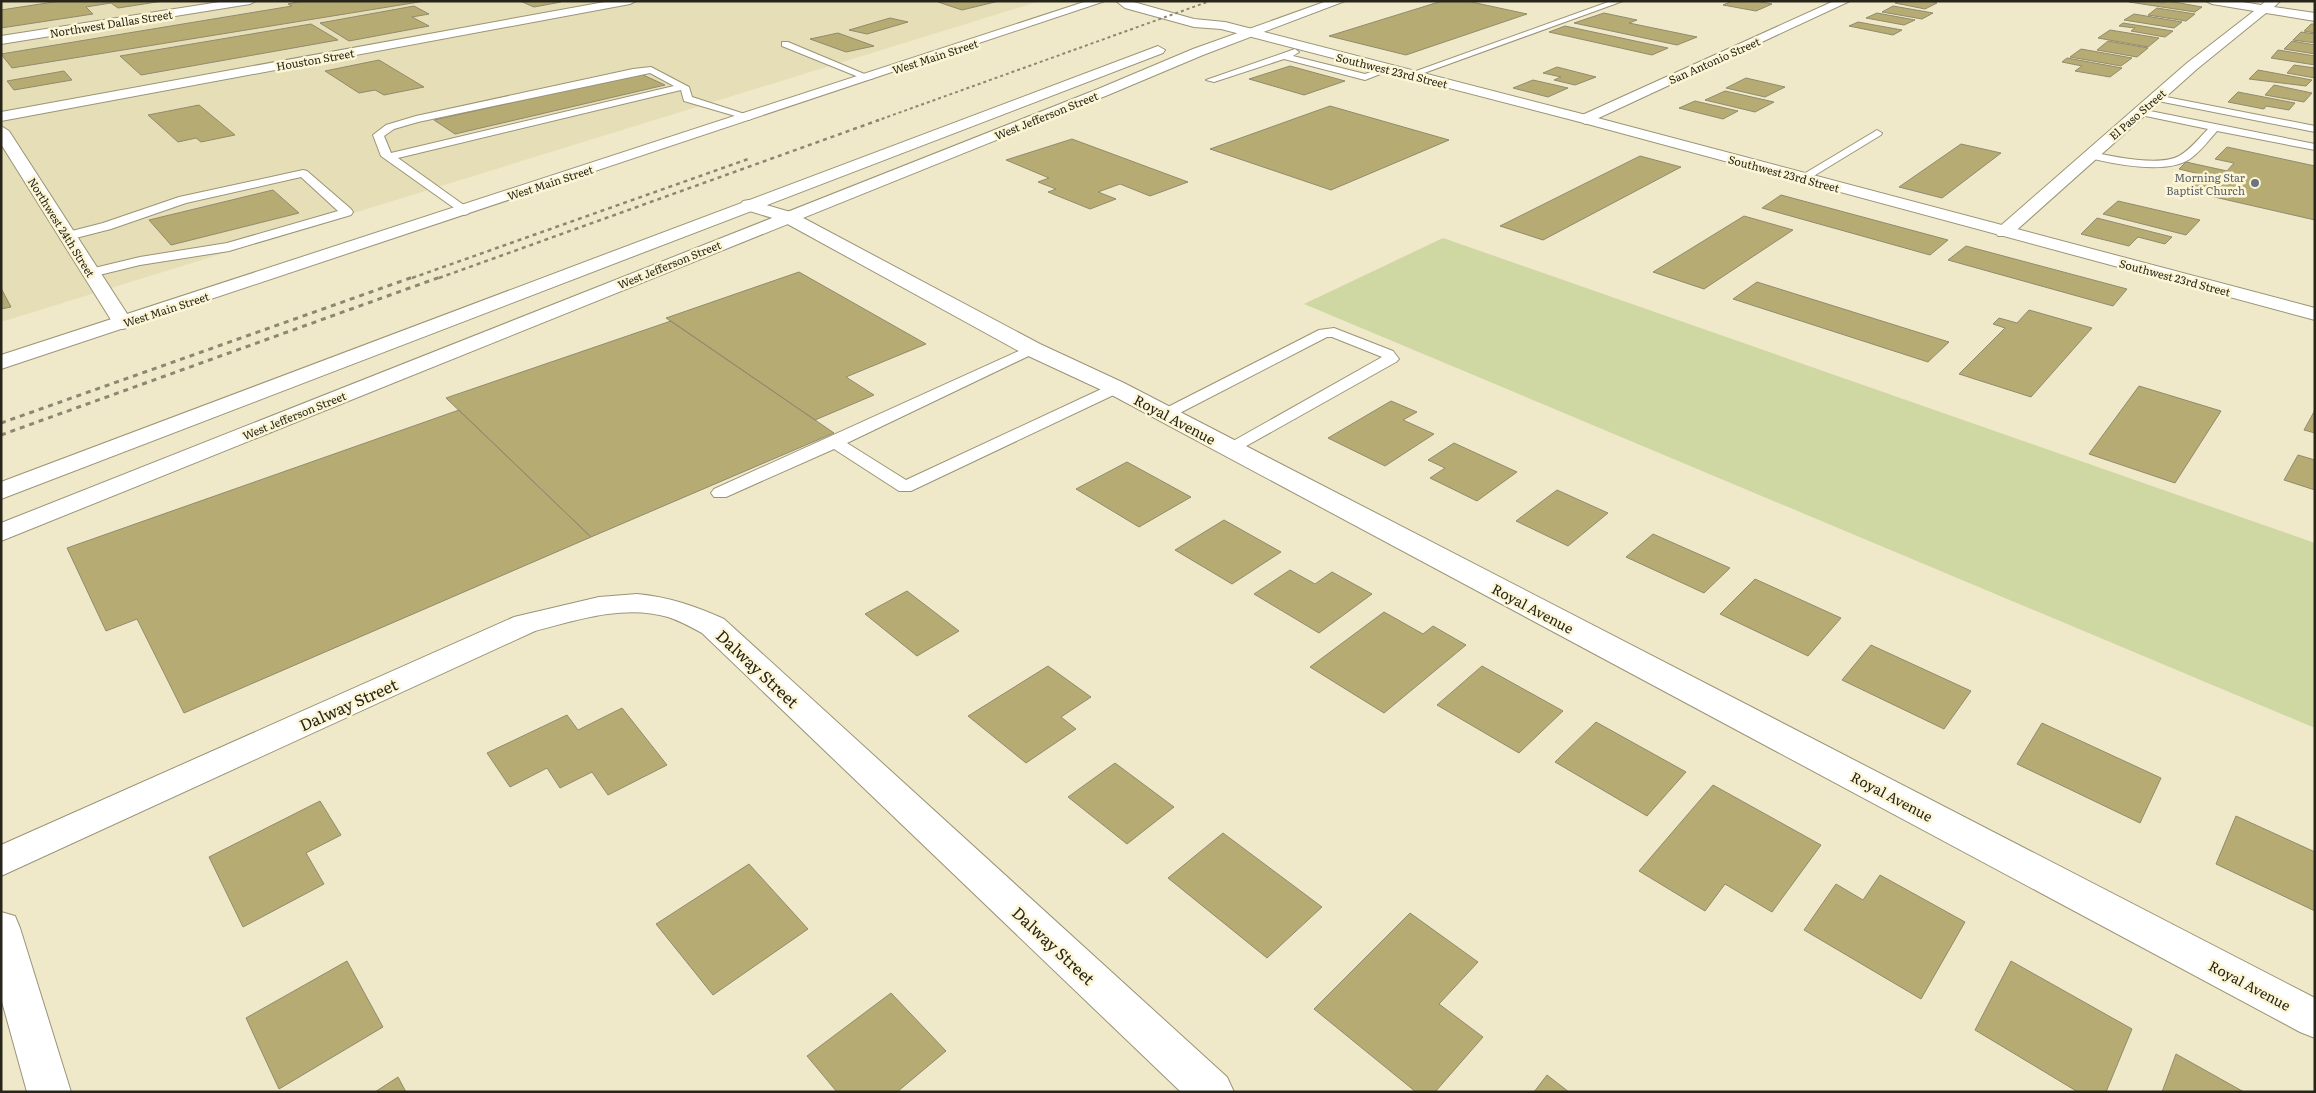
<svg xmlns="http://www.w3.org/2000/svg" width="2316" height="1093" viewBox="0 0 2316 1093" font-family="Literata,serif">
<rect width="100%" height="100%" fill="#efe9c9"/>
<path fill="#e6deb7" d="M1,1H1040L1,322Z"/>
<path fill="#cfd8a2" d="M1443,238L2315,543V728L1304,304Z"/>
<path fill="#b6ab73" stroke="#918b6e" d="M60,1H163L118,8L111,3L86,7L93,14L1,28V10Z
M302,1H425L12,68L1,54L292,6L288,4Z
M520,1H558L561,2L534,7Z
M943,1H999L962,10L938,2Z
M1442,1H1467L1527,14L1406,55L1329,36Z
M1732,1H1756L1772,4L1756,11L1723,5Z
M1900,1H1929L1937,3L1925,9L1895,3Z
M2152,1L2163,3L2168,1L2202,7L2195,12L2129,2Z
M414,6L429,14L412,17L429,26L349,41L320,23Z
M1893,6L1933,13L1922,19L1882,12Z
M2157,8L2195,14L2186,21L2148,15Z
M1604,13L1637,20L1629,23L1697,37L1677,45L1574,23Z
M1877,13L1915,20L1904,25L1866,18Z
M2134,14L2182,22L2174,28L2124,20Z
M890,18L908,22L867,34L849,30Z
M1858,22L1902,30L1893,35L1849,26Z
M2123,23L2173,31L2165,37L2131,31L2135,28L2119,26Z
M311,24L338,40L141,75L120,56Z
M2311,24H2315V33L2304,31Z
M1565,26L1668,48L1652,55L1549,32Z
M2110,30L2159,38L2148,47L2098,38Z
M2301,32L2315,34V43L2293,40Z
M838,33L874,46L846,52L810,39Z
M2108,41L2148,48L2137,57L2097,50Z
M2292,41L2315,45V54L2284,49Z
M2081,49L2132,58L2121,66L2070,57Z
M2278,50L2315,56V65L2271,58Z
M2067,58L2122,68L2110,77L2075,71L2082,66L2062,62Z
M379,60L424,87L384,95L375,90L359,93L325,71Z
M2294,65L2315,68V78L2287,73Z
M1290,66L1345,81L1304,95L1249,79Z
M1557,67L1596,77L1575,85L1554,80L1561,77L1543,73Z
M2258,70L2312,80L2306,86L2249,79Z
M64,71L72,80L14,90L7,81Z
M641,74L665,85L455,134L434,120Z
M1746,78L1785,87L1765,97L1726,88Z
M1533,80L1568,88L1548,97L1513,88Z
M2274,85L2312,93L2304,102L2265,95Z
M1725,91L1774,102L1755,112L1705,100Z
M2238,92L2295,103L2289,110L2266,106L2264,109L2228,102Z
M1695,101L1738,111L1723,119L1679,108Z
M199,105L235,135L201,142L196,138L178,142L148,115Z
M1330,106L1449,140L1331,190L1210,149Z
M1072,139L1188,182L1150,196L1120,184L1098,192L1116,199L1090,209L1048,192L1056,189L1038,182L1049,178L1006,160Z
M1961,144L2001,153L1942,198L1899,187Z
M2227,147L2315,166V220L2188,191L2204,175L2179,169L2186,162L2227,171L2234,163L2215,159Z
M1640,156L1681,167L1543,240L1500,226Z
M273,190L299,213L171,245L149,220Z
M1781,195L1948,240L1930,255L1762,208Z
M2118,201L2200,220L2186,235L2103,214Z
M1744,216L1793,230L1704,289L1653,272Z
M2097,218L2172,237L2165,244L2138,237L2129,246L2081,234Z
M1966,246L2127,289L2113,306L1948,260Z
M799,272L926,344L846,377L874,395L815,420L666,318Z
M1757,282L1949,342L1928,362L1733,299Z
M1,288L11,307L1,309Z
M2029,310L2092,328L2031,397L1959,374L2005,328L1993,324L1999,318L2017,323Z
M671,321L834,433L591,537L446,398Z
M2139,386L2221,411L2175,483L2089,454Z
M1391,401L1417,412L1403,420L1434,434L1385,466L1328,438Z
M459,410L591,537L184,713L137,619L106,631L67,548Z
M2315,410V433L2304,430Z
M1454,443L1517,472L1477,501L1430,478L1445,468L1428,460Z
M2298,455L2315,460V490L2284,480Z
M1127,462L1191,497L1139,527L1076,489Z
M1557,490L1608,513L1568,546L1516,521Z
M1224,520L1281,552L1232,584L1175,550Z
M1653,534L1730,568L1704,593L1626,557Z
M1290,570L1315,584L1332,572L1372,594L1319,633L1254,594Z
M1755,579L1841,618L1808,656L1720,614Z
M907,591L959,631L917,656L865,614Z
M1384,612L1423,634L1433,626L1466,645L1384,713L1310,667Z
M1871,645L1971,691L1944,729L1842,680Z
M1048,666L1091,697L1061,717L1076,729L1026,763L968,716Z
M1482,666L1563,711L1519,753L1437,705Z
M622,708L667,765L608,795L592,772L560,788L547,768L510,787L487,753L567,715L578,730Z
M1596,722L1686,772L1647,816L1555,762Z
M2042,723L2161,778L2140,823L2017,764Z
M1115,763L1174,807L1127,844L1068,797Z
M1713,785L1821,845L1772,912L1725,884L1705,911L1639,871Z
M320,801L341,835L306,853L324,884L243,927L209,857Z
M2236,816L2315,852V911L2216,864Z
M1223,833L1322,907L1267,958L1168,878Z
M749,864L808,929L713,995L656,924Z
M1880,875L1965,922L1921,999L1804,930L1836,884L1863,900Z
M1410,913L1478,962L1439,1004L1483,1037L1435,1092H1416L1314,1009Z
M347,961L383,1027L279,1089L246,1018Z
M2011,961L2132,1029L2106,1092H2078L1975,1030Z
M891,993L946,1051L897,1092H837L807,1056Z
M2176,1054L2244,1092H2162Z
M1547,1075L1569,1092H1534Z
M398,1077L406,1092H375Z"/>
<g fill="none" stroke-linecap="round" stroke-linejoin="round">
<defs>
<path id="service" d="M1611,1H1623L1413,77L1405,75Z
M782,42H788L874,78L866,80L782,46Z
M1295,49L1299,52L1293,56L1365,74L1388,66L1393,69L1365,80L1284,59L1214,82L1206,80Z
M651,67L689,87L692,97L754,117L749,120L684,101L681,90L398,158L468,208L470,211L468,214L464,215L381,156L373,135L386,125L416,116L633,69ZM650,73L674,86L391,153L384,136L394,129L418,122Z
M2156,95L2315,126V132L2153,100V96Z
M2140,109L2315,144V150L2217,131C2209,140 2201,151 2190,159C2166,175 2113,164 2086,157L2085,155L2090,152C2113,156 2158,167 2179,156C2190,150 2199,138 2208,129L2136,114V110Z
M1877,130L1882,133L1881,135L1807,180H1799L1797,178Z
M303,170L307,171L351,209L353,212L351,215L229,251L140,265L91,277L84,273L86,270L140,257L227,243L338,211L301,177L186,203L111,229L68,240L62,236L64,233L103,223L179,197Z
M1334,328L1393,351L1399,359L1396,362L1232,454L1226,453L1224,449L1226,445L1382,357L1332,337H1327L1172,417H1160L1158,414L1160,411L1319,330Z
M1032,345L1037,346L1039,349L1037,352L847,443L906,480L1110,385H1122L1124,388L1122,391L911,491H899L834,449L726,497H714L711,493L714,489Z"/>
<path id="minor" d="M226,1H256L250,4L1,44V36Z
M610,1H636L630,4L1,121V112Z
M1834,1H1850L1590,122L1585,124L1577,119L1580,116Z
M2206,1H2236L2261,5L2266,1H2280L2274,7L2315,13V21L2266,13L2197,69L2010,236H1998L1995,232L1998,228L2187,63L2254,11L2212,4Z
M1,126L9,131L133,323L130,327L123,329L116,327L113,323L1,144Z
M749,200L794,213L1040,344L1124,383L2315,998V1038L2300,1032L1108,393L1024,354L782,221L743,209L740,205L743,201Z
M637,594C669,597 695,606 724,619L1227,1077L1234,1092H1181L702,633C691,627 680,621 668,617C625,604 576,620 535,631L1,876V845L514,617L599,597Z
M1,912L15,916L20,928L71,1092H27L1,998Z"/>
<path id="tertiary" d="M1116,1H1130L1194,19L1225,22L1590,116L2315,308V320L1580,122L1221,29L1194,27L1125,8Z"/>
<path id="secondary" d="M1327,1H1345L1203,55L1108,95L1,541V523L1098,89L1193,49Z
M1158,46L1165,50L1163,53L1,499V482Z"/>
<path id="primary" d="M1087,1H1105L1,369V355Z"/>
</defs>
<use href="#service" stroke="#9a9477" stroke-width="2"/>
<use href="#minor" stroke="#9a9477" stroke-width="2"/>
<use href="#tertiary" stroke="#9a9477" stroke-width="2"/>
<use href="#secondary" stroke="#9a9477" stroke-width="2"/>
<use href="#primary" stroke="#9a9477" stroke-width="2"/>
<use href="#service" fill="#fff" fill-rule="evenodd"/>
<use href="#minor" fill="#fff" fill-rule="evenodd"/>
<use href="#tertiary" fill="#fff" fill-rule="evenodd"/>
<use href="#secondary" fill="#fff" fill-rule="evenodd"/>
<use href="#primary" fill="#fff" fill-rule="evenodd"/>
<path stroke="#8b8771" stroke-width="2" stroke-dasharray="3 3" stroke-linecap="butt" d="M876,121L1210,1"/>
<path stroke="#8b8771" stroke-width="2.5" stroke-dasharray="4 4" stroke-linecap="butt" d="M412,278L751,158
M439,278L879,120"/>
<path stroke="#8b8771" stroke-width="3" stroke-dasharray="5 5" stroke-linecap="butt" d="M1,423L416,276
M1,435L443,276"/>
</g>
<circle fill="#6b7280" stroke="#fcf6d6" stroke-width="2" cx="2255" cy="183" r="5"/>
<g text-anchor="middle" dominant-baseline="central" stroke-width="5" stroke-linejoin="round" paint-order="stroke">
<g font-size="11" fill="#272519" stroke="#fcf6d6">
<text transform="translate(111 23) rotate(-9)">Northwest Dallas Street</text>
<text transform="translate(935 56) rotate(-18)">West Main Street</text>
<text transform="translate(315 59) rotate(-10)">Houston Street</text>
<text transform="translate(1714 60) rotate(-24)">San Antonio Street</text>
<text transform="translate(1392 70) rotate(14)">Southwest 23rd Street</text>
<text transform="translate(2137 114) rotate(-41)">El Paso Street</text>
<text transform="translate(1046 115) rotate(-22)">West Jefferson Street</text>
<text transform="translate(1784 173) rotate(15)">Southwest 23rd Street</text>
<text transform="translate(550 182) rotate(-18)">West Main Street</text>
<text transform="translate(62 227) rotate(58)">Northwest 24th Street</text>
<text transform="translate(669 264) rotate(-22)">West Jefferson Street</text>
<text transform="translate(2175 277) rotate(15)">Southwest 23rd Street</text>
<text transform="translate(166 309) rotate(-18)">West Main Street</text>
<text transform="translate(294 415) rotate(-22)">West Jefferson Street</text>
</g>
<g font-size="11" fill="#5b616d" stroke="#fcf6d6" text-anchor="end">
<text x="2245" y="177">Morning Star<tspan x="2245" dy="13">Baptist Church</tspan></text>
</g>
<g font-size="14" fill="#272519" stroke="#fcf6d6">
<text transform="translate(1175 419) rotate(28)">Royal Avenue</text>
<text transform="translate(1533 608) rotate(28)">Royal Avenue</text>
<text transform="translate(1892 796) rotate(28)">Royal Avenue</text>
<text transform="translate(2250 985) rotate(28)">Royal Avenue</text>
</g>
<g font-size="16" fill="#272519" stroke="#fcf6d6">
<text transform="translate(758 668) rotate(43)">Dalway Street</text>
<text transform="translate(348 704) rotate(-24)">Dalway Street</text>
<text transform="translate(1054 945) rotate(43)">Dalway Street</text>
</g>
</g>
<rect width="2316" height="1093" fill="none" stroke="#272519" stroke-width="5"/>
</svg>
